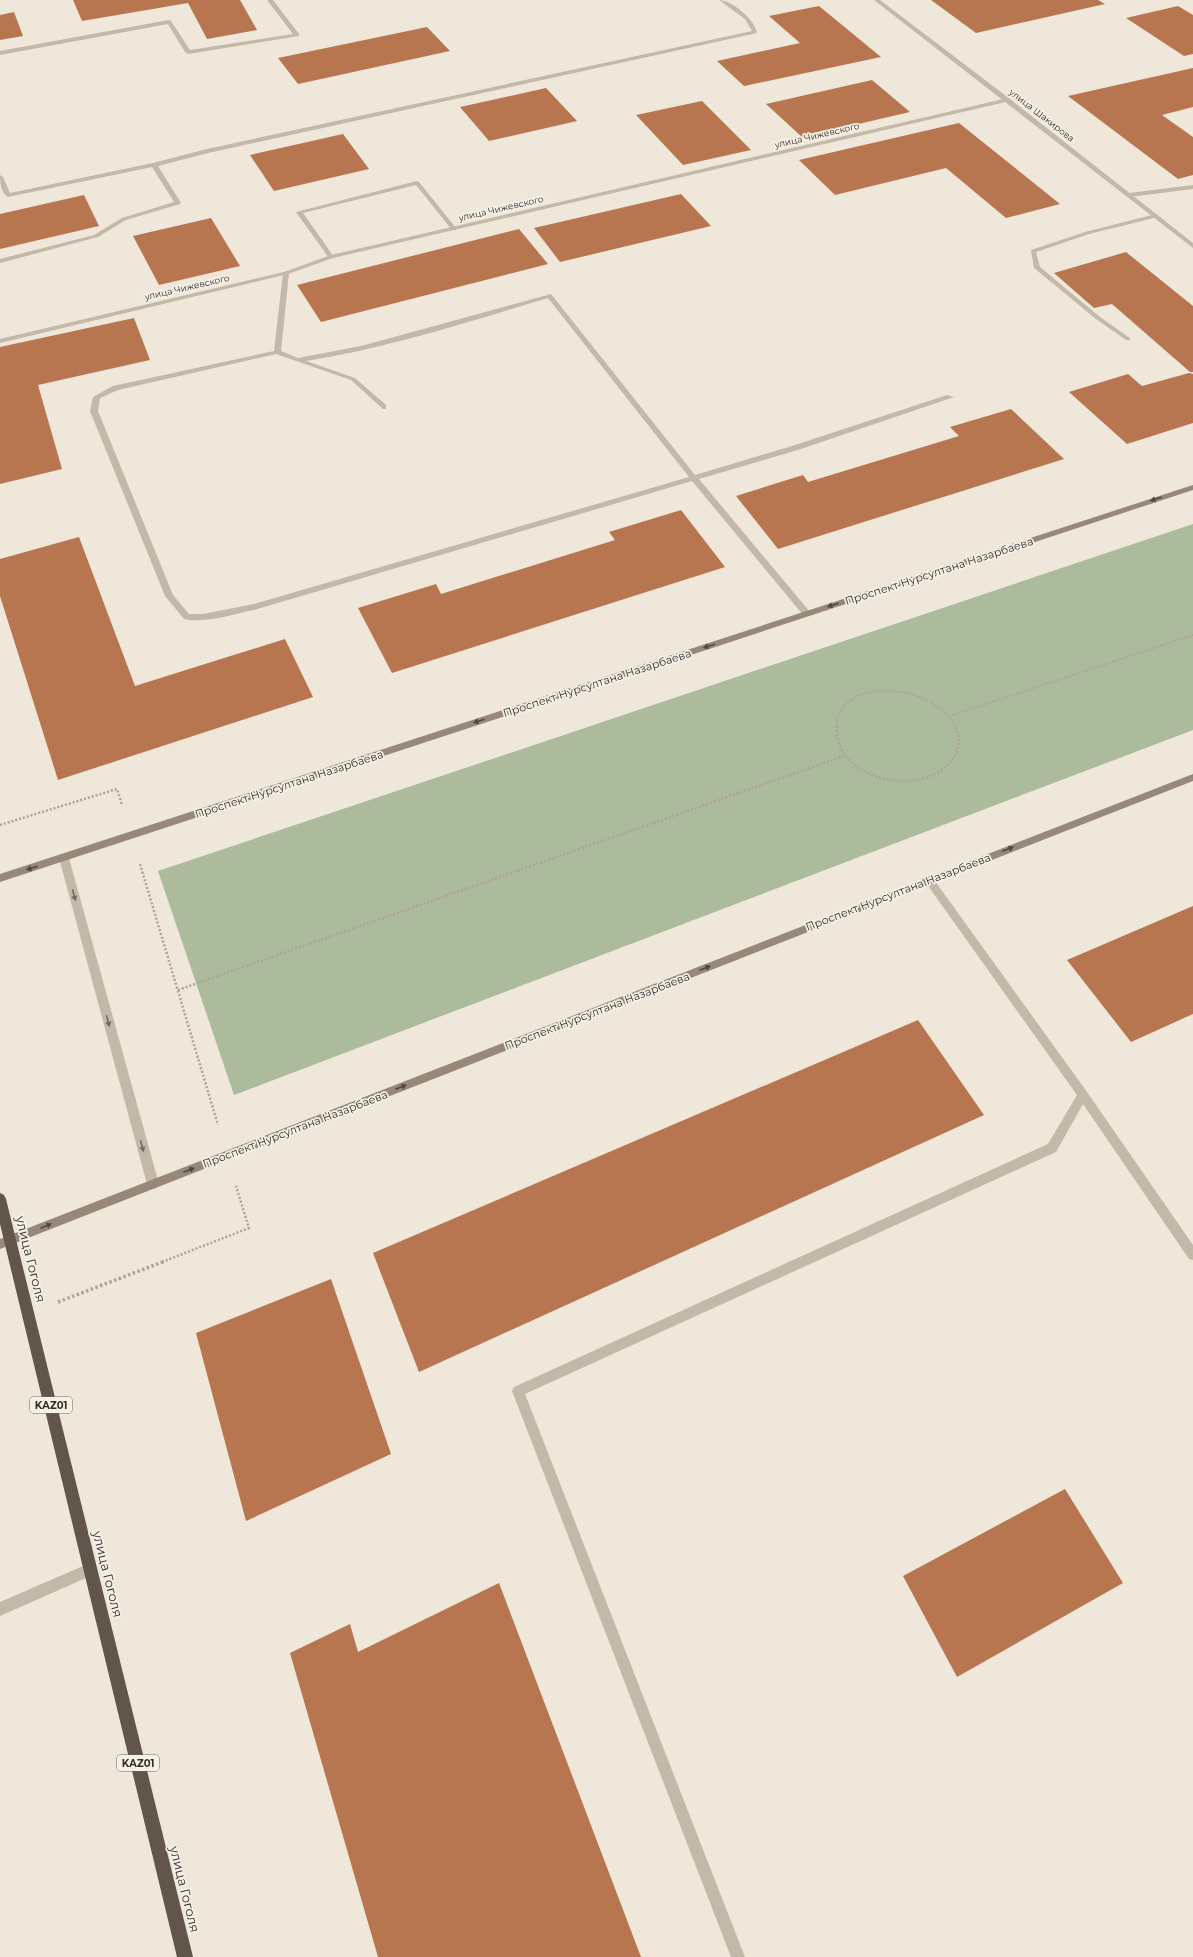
<svg xmlns="http://www.w3.org/2000/svg" width="1193" height="1957" viewBox="0 0 1193 1957" font-family="Montserrat,sans-serif">
<rect width="100%" height="100%" fill="#eee7da"/>
<path fill="#acbb9c" d="M1193,524V730L234,1095L158,871Z"/>
<path fill="#b7764f" d="M73,0H240L257,30L207,39L188,3L82,21Z
M931,0H1098L1105,4L976,33Z
M819,6L881,57L744,86L717,61L800,43L769,16Z
M1178,6L1193,15V54L1184,56L1126,18Z
M14,12L23,36L0,40V15Z
M427,27L450,51L298,84L278,58Z
M1193,68V107L1162,115L1193,137V175L1178,179L1068,96Z
M872,80L910,112L802,137L766,104Z
M546,88L577,121L489,141L460,107Z
M702,101L751,150L683,165L636,115Z
M959,123L1060,204L1006,218L946,168L835,195L799,160Z
M343,134L369,169L274,191L250,155Z
M681,194L711,226L560,262L534,228Z
M84,195L99,226L0,249V214Z
M211,218L240,266L159,285L133,236Z
M519,229L548,264L321,322L297,285Z
M1126,252L1193,306V372H1190L1112,304L1094,308L1054,273Z
M134,318L150,360L38,385L62,469L0,484V347Z
M1189,373L1193,374V423L1127,444L1069,392L1128,374L1142,386Z
M1011,409L1064,459L778,549L736,496L803,475L808,482L959,436L950,427Z
M681,510L725,567L392,673L358,608L436,584L441,594L615,540L609,532Z
M79,537L135,686L285,639L313,697L58,780L0,596V559Z
M1193,906V1014L1131,1042L1067,960Z
M918,1020L984,1115L419,1372L373,1253Z
M331,1279L391,1454L246,1521L196,1333Z
M1065,1489L1123,1583L957,1677L903,1576Z
M499,1583L641,1957H378L290,1653L350,1624L358,1652Z"/>
<g fill="none" stroke-linecap="round" stroke-linejoin="round">
<path stroke="#b0a392" stroke-width="2" stroke-dasharray="1.5 1.5" stroke-linecap="butt" d="M950,716L1193,635
M836,727C840,674 934,683 955,727"/>
<path stroke="#b0a392" stroke-width="2.5" stroke-dasharray="2 2" stroke-linecap="butt" d="M837,726C833,781 922,799 952,760C960,750 960,737 955,726
M0,825L117,789L122,805
M140,864L218,1125
M178,990L844,756
M162,1262L249,1228L236,1186"/>
<path stroke="#b0a392" stroke-width="3.5" stroke-dasharray="2.5 2.5" stroke-linecap="butt" d="M58,1302L165,1261"/>
<path fill="#c4b8a8" fill-rule="evenodd" d="M267,0H273L299,34V36L188,54L185,52L168,24L0,55V51L169,20L171,21L190,50L293,34Z
M719,0C732,0 756,21 757,33L208,153L158,166L181,203L180,204L126,220L98,237L0,263V259L94,235L122,218L174,202L152,167L8,197C1,193 0,183 0,175L3,177L10,193L153,163L207,149L752,31L745,19Z
M417,181L419,182L456,228V230H452L416,185L303,213L334,257L331,259L329,258L296,212Z
M1193,185V189L1129,197L1126,195L1129,193Z
M1156,214L1159,216L1158,217L1089,234L1036,252L1040,267L1100,317L1130,338V340H1126L1096,319L1034,268L1031,250L1085,232Z
M286,271L289,273L281,351L298,358L361,346L551,294L695,475L792,446L947,395L954,397L798,450L699,479L810,612V616H804L692,481L254,610C234,614 203,624 184,619L165,596L90,411L93,397L113,386L274,351L283,273ZM548,298L689,477L254,604L203,614H189L173,595L98,411L100,398L118,390L276,354L351,380L383,409H386V405L355,378L306,361C388,348 468,322 548,298Z
M64,854L69,858L159,1184L157,1188L153,1189L149,1188L147,1184L59,858Z
M929,876L932,877L1087,1092L1193,1245V1260L1189,1259L1083,1104L1056,1152L525,1394L745,1957H731L512,1391L514,1387L1048,1144L1077,1095L926,883L924,880L926,877Z
M90,1563L95,1564L96,1569L95,1574L0,1616V1602Z"/>
<path fill="#c4b8a8" fill-rule="evenodd" d="M1008,98L1011,100L1010,101L333,258L288,274L0,343V339L284,272L331,255Z"/>
<path fill="#c4b8a8" fill-rule="evenodd" d="M874,0H880L1010,99L1193,243V248Z"/>
<path fill="#978879" fill-rule="evenodd" d="M1193,485V490L0,882V874Z
M1193,774V781L0,1249V1239Z"/>
<path fill="#62564c" fill-rule="evenodd" d="M0,1193L4,1195L6,1199L193,1957H177L0,1224Z"/>
</g>
<defs><path id="oneway-solid" d="M-6-.8H1V-3.2L6.5 0L1 3.2V.8H-6Z"/></defs>
<g fill="#504840">
<use href="#oneway-solid" transform="translate(1156 499) rotate(162)"/>
<use href="#oneway-solid" transform="translate(833 605) rotate(162)"/>
<use href="#oneway-solid" transform="translate(709 646) rotate(162)"/>
<use href="#oneway-solid" transform="translate(479 721) rotate(162)"/>
<use href="#oneway-solid" transform="translate(1008 849) rotate(-21)"/>
<use href="#oneway-solid" transform="translate(32 868) rotate(162)"/>
<use href="#oneway-solid" transform="translate(705 968) rotate(-21)"/>
<use href="#oneway-solid" transform="translate(401 1087) rotate(-21)"/>
<use href="#oneway-solid" transform="translate(189 1170) rotate(-21)"/>
<use href="#oneway-solid" transform="translate(46 1226) rotate(-22)"/>
</g>
<g fill="#746b61">
<use href="#oneway-solid" transform="translate(74 895) rotate(75)"/>
<use href="#oneway-solid" transform="translate(108 1021) rotate(75)"/>
<use href="#oneway-solid" transform="translate(142 1146) rotate(75)"/>
</g>
<g text-anchor="middle" dominant-baseline="central" stroke-width="3.5" stroke-linejoin="round" paint-order="stroke">
<g font-size="9" fill="#322c27" stroke="#f6f1e6">
<text transform="translate(1042 115) rotate(38)">улица Шакирова</text>
<text transform="translate(817 135) rotate(-13)">улица Чижевского</text>
<text transform="translate(501 208) rotate(-13)">улица Чижевского</text>
<text transform="translate(187 287) rotate(-13)">улица Чижевского</text>
</g>
<g fill="#f6f1e6" stroke="#6d6760" stroke-width="1">
<rect x="30" y="1397" width="42" height="16" rx="3"/>
<rect x="117" y="1755" width="42" height="16" rx="3"/>
</g>
<g font-size="10" font-weight="bold" fill="#322c27">
<text x="51" y="1405">KАZ01</text>
<text x="138" y="1763">KАZ01</text>
</g>
<g font-size="11" fill="#322c27" stroke="#f6f1e6">
<text transform="translate(939 571) rotate(-18)">Проспект Нурсултана Назарбаева</text>
<text transform="translate(597 683) rotate(-18)">Проспект Нурсултана Назарбаева</text>
<text transform="translate(289 784) rotate(-18)">Проспект Нурсултана Назарбаева</text>
<text transform="translate(898 892) rotate(-21)">Проспект Нурсултана Назарбаева</text>
<text transform="translate(597 1011) rotate(-21)">Проспект Нурсултана Назарбаева</text>
<text transform="translate(295 1129) rotate(-21)">Проспект Нурсултана Назарбаева</text>
</g>
<g font-size="13" fill="#322c27" stroke="#f6f1e6">
<text transform="translate(31 1259) rotate(76)">улица Гоголя</text>
<text transform="translate(108 1574) rotate(76)">улица Гоголя</text>
<text transform="translate(185 1889) rotate(76)">улица Гоголя</text>
</g>
</g>
</svg>
